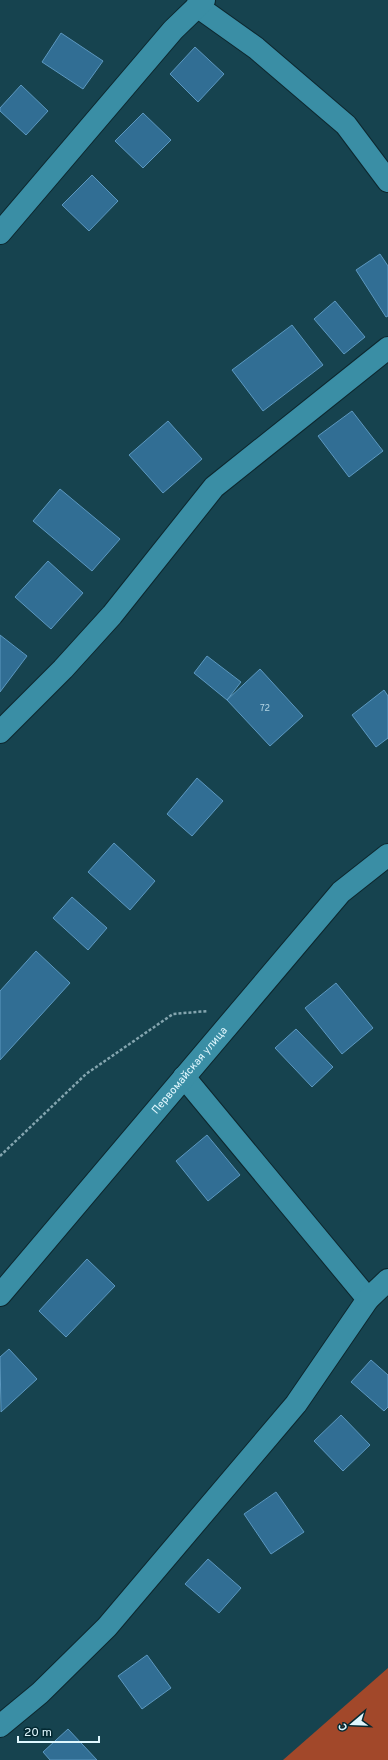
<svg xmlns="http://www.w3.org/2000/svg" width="388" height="1760" viewBox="0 0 388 1760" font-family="Overpass,sans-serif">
<rect width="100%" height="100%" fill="#16434f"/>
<path fill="#a2482a" d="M388,1668V1760H283Z"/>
<path fill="#316e94" stroke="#5c98c0" d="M61,33L103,61L83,89L42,62Z
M195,47L224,74L198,102L170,74Z
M21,85L48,111L26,135L0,111V108Z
M143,113L171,140L143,168L115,141Z
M92,175L118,201L89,231L62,205Z
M380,254L388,266V316L386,317L356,270Z
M335,301L365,337L344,354L314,319Z
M292,325L323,365L263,411L232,370Z
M352,411L383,451L349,477L318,436Z
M168,421L202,459L163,493L129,455Z
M60,489L120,539L92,571L33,521Z
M48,561L83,593L51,629L15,597Z
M0,635L27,656L0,692Z
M207,656L241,682L227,700L194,673Z
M260,669L303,716L270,746L227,700Z
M384,690L388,696V738L376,747L352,715Z
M197,778L223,801L192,836L167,814Z
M114,843L155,881L130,910L88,872Z
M72,897L107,928L88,950L53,918Z
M36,951L70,983L0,1060V991Z
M336,983L373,1028L342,1054L305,1008Z
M296,1029L333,1067L312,1087L275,1048Z
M207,1135L240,1175L208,1201L176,1161Z
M87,1259L115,1286L66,1337L39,1311Z
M9,1349L37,1379L1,1412L0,1357Z
M371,1360L388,1375V1407L384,1411L351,1382Z
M341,1415L370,1445L343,1471L314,1441Z
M276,1492L304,1532L271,1554L244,1514Z
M208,1559L241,1588L219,1613L185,1584Z
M147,1655L171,1688L142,1709L118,1676Z
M68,1729L97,1760H50L43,1752Z"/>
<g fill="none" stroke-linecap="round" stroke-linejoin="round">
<defs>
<g id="minor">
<path d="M197,6L256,48L346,125L388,181"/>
<path d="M0,233L173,30L204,0"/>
<path d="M0,732L63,669L112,615L214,487L388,348"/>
<path d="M184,1077L368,1299"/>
<path id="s1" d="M0,1295L341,892L388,855"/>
<path d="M0,1726L40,1693L107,1627L296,1404L368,1299L388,1280"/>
</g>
</defs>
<use href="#minor" stroke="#0d272e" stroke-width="24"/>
<path stroke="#84a5af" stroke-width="2.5" stroke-dasharray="3 2" stroke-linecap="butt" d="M0,1156L86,1074L173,1014L208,1011"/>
<use href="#minor" stroke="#3a8ea5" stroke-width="22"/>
</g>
<g text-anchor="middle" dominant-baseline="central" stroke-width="4" stroke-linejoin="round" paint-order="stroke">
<g font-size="9" fill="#b4d5e4">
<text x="265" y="708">72</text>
</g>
<g font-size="11" fill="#e0f7fe" stroke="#032831">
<text stroke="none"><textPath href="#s1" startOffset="294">Первомайская улица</textPath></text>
</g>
</g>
<g transform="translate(352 1724) rotate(251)" stroke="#032831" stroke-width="3" paint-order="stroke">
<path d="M0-3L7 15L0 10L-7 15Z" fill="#e0f7fe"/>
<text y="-6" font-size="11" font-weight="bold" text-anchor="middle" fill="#e0f7fe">С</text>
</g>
<path d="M18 1736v6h81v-6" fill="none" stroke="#e0f7fe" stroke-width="2"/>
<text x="24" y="1736" font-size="12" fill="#e0f7fe" stroke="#032831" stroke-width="3" paint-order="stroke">20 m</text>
</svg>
